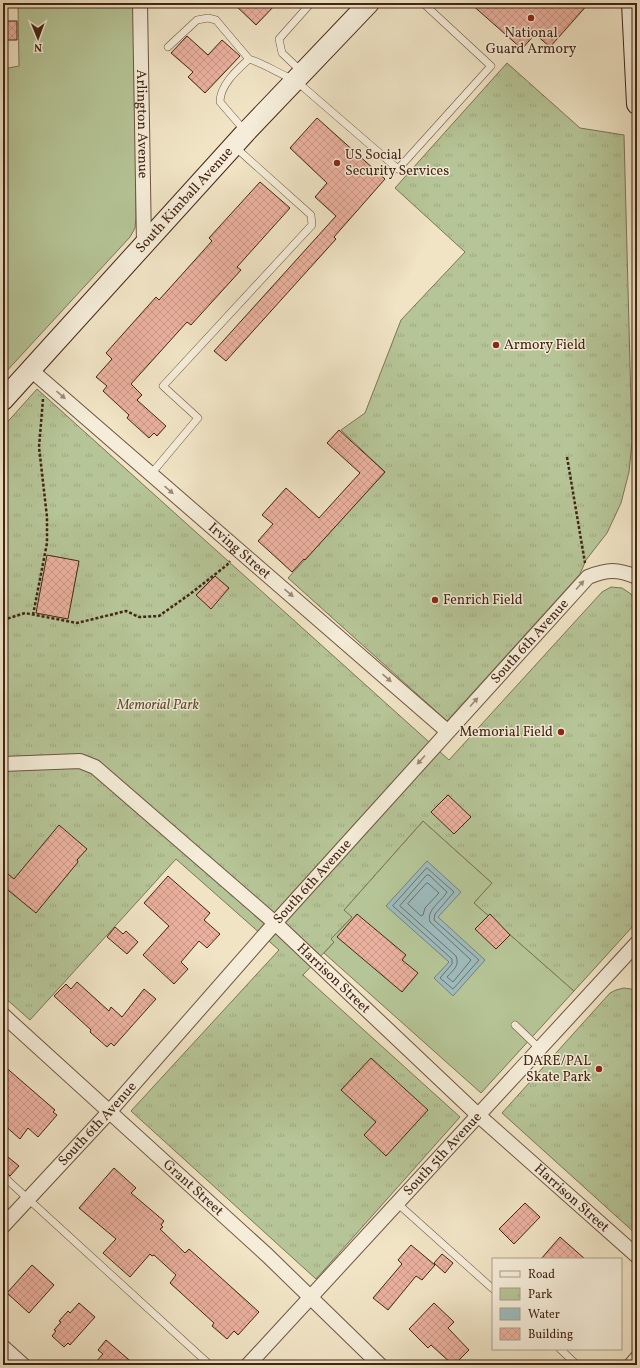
<svg xmlns="http://www.w3.org/2000/svg" width="640" height="1368" viewBox="0 0 640 1368" font-family="Vollkorn,serif">
<defs>
<pattern id="park-tufts" width="24" height="20" patternUnits="userSpaceOnUse"><rect width="24" height="20" fill="#b6c597"/><path d="M3 7l-1-3M5 7V3M7 7l1-3M15 17l-1-3M17 17v-4M19 17l1-3" fill="none" stroke="#9ea981"/></pattern>
<pattern id="building-cross-hatch" width="8" height="8" patternUnits="userSpaceOnUse"><rect width="8" height="8" fill="#eab19e"/><path d="M0 0l8 8M0 8l8-8" fill="none" stroke="#ca9887"/></pattern>
</defs>
<rect width="100%" height="100%" fill="#f0e4c5"/>
<filter id="stains"><feTurbulence type="fractalNoise" baseFrequency=".005" numOctaves="4"/><feColorMatrix values="0 0 0 0 .2 0 0 0 0 .09 0 0 0 0 .02 0 0 0 .5 -.17"/></filter>
<radialGradient id="worn" r=".72"><stop offset=".6" stop-color="#630" stop-opacity="0"/><stop offset="1" stop-color="#630" stop-opacity=".3"/></radialGradient>
<path fill="#b6c597" stroke="#7c7556" d="M135,4L136,217L135,228L130,237L3,375V69L19,66L18,6Z
M423,821L492,883L474,903L574,991L481,1093L324,953L334,942L331,939L351,918L344,910Z"/>
<path fill="url(#park-tufts)" stroke="#7c7556" d="M507,63L580,128L624,135L632,442L629,472L621,503L607,533L586,560L580,574L447,721L288,578L385,472L341,430L365,413L401,320L465,252L395,188Z
M37,389L449,760L602,592L611,587L622,588L631,594L636,604L637,654V918L633,926L574,991L474,903L492,883L423,821L344,910L352,917L331,939L334,942L303,975L460,1117L316,1279L131,1111L279,950L176,859L30,1020L3,996V427Z
M624,988L631,989L637,993V1235L502,1113L610,993L616,990Z"/>
<path fill="#9dbcbd" stroke="#798079" d="M427,861L461,892L438,917L485,960L453,996L434,978L449,962L386,906Z"/>
<g fill="none" stroke-linecap="round" stroke-linejoin="round">
<path stroke="#707068" stroke-width="1" d="M427,868L454,892L435,914L434,920L479,960L453,989L440,978L452,964V959L393,906Z
M427,875H429L447,892C441,902 426,910 430,922L471,960L453,982L447,977C453,970 460,966 456,956L400,906Z
M427,883L429,884L439,893L425,908L423,915L421,916L408,904Z"/>
</g>
<path fill="url(#building-cross-hatch)" stroke="#432514" d="M233,3H277L256,25Z
M470,3H589L550,47L535,34L522,49Z
M3,21H17V40H3Z
M187,36L208,55L222,40L240,56L205,93L188,77L193,72L171,53Z
M317,118L385,179L334,237L336,239L226,361L214,351L336,216L315,197L327,183L290,148Z
M260,182L290,208L237,267L241,270L191,325L187,322L131,384L142,395L137,400L166,426L157,436L154,433L149,438L127,418L129,415L103,391L107,386L96,377L112,359L106,353L156,297L159,300L212,241L209,238Z
M339,430L385,472L305,560L304,559L292,572L258,541L273,524L262,515L286,488L319,518L348,486L360,473L327,443Z
M47,555L79,561L68,619L36,613Z
M215,576L229,588L211,609L196,595Z
M448,795L471,817L454,834L431,812Z
M59,825L87,849L77,860L78,862L36,913L3,886V870L14,879Z
M168,876L210,913L204,920L220,934L207,948L199,941L181,962L188,969L174,984L143,955L169,926L144,903Z
M357,914L406,955L402,960L418,973L402,992L337,937Z
M490,914L510,935L496,949L475,929Z
M115,927L123,934L126,931L138,942L127,954L107,937Z
M77,982L109,1011L111,1007L122,1017L144,989L156,999L114,1046L111,1043L107,1047L90,1032L91,1030L54,996L66,984L71,989Z
M371,1058L428,1110L386,1156L364,1135L376,1122L341,1090Z
M3,1065L55,1110L53,1112L57,1115L38,1137L28,1128L20,1139L3,1124Z
M3,1153L19,1166L10,1176L3,1170Z
M114,1168L136,1188L131,1193L164,1221L161,1225L163,1227L160,1229L185,1253L189,1249L259,1312L238,1335L234,1331L227,1339L212,1326L214,1323L170,1283L176,1275L154,1255L152,1256L150,1254L130,1277L103,1253L116,1239L79,1208Z
M525,1203L540,1217L514,1244L499,1229Z
M560,1237L585,1259H541Z
M411,1245L435,1265L422,1280L416,1276L388,1310L373,1298L402,1264L398,1260Z
M442,1254L453,1263L445,1273L434,1263Z
M32,1265L54,1285L29,1313L7,1293Z
M79,1303L95,1317L70,1345L68,1343L64,1347L52,1336L56,1331L54,1330L61,1322L59,1321L68,1311L70,1313Z
M434,1303L454,1322L448,1328L469,1350L454,1365H453L431,1345L428,1348L409,1329Z
M106,1340L135,1365H93L103,1354L98,1350Z"/>
<g fill="none" stroke-linecap="round" stroke-linejoin="round">
<defs>
<path id="lane" d="M168,47L197,20L208,18L216,20L249,59
M302,72L282,53L279,39L311,3
M245,131L220,102C220,85 237,70 249,59C265,64 279,74 295,80L398,169L491,66L423,3
M151,474L198,418L163,386L312,225L311,215L235,147
M515,1025L540,1049
M3,1176L210,1365
M397,1203L493,1289
M560,1349L577,1365"/>
<g id="street">
<path id="s1" d="M140,3L144,244"/>
<path id="s2" d="M31,370L447,731"/>
<path id="s3" d="M3,764L80,761L95,767L275,923L478,1115L637,1256"/>
<path id="s4" d="M3,1015L267,1255L380,1365"/>
<path id="s5" d="M3,1226L110,1111L275,923L588,577C608,569 617,569 637,577"/>
<path d="M3,1347L23,1365"/>
<path id="s6" d="M248,1365L637,943"/>
<path d="M631,1365L637,1358"/>
</g>
<g id="secondary">
<path d="M632,3L637,104"/>
<path id="s7" d="M3,400L246,132L369,3"/>
</g>
</defs>
<use href="#lane" stroke="#6e5540" stroke-width="8"/>
<use href="#street" stroke="#6e5540" stroke-width="16"/>
<use href="#secondary" stroke="#432514" stroke-width="22"/>
<path stroke="#432514" stroke-width="2.5" stroke-dasharray="3 2" stroke-linecap="butt" d="M567,457L585,563
M33,615L47,543V517L39,447L43,399
M3,620L25,613L77,623L126,611L139,617L159,616L190,594L227,565L230,561"/>
<use href="#lane" stroke="#f5edd9" stroke-width="7"/>
<use href="#street" stroke="#f5edd9" stroke-width="14"/>
<use href="#secondary" stroke="#f5edd9" stroke-width="20"/>
</g>
<defs><path id="oneway-solid" d="M-6-.8H1V-3.2L6.5 0L1 3.2V.8H-6Z"/></defs>
<g fill="#9c8976">
<use href="#oneway-solid" transform="translate(61 395) rotate(41)"/>
<use href="#oneway-solid" transform="translate(169 490) rotate(41)"/>
<use href="#oneway-solid" transform="translate(580 585) rotate(-48)"/>
<use href="#oneway-solid" transform="translate(289 593) rotate(41)"/>
<use href="#oneway-solid" transform="translate(387 678) rotate(41)"/>
<use href="#oneway-solid" transform="translate(474 702) rotate(-48)"/>
<use href="#oneway-solid" transform="translate(421 760) rotate(132)"/>
</g>
<g fill="#8f2418" stroke="#f5edd9" stroke-width="1.5">
<circle cx="531" cy="18" r="4"/>
<circle cx="337" cy="163" r="4"/>
<circle cx="496" cy="345" r="4"/>
<circle cx="435" cy="600" r="4"/>
<circle cx="561" cy="732" r="4"/>
<circle cx="599" cy="1069" r="4"/>
</g>
<g text-anchor="middle" dominant-baseline="central" stroke-width="3" stroke-linejoin="round" paint-order="stroke">
<g font-size="14" fill="#432514" stroke="#f5edd9" text-anchor="start">
<text x="531" y="33" text-anchor="middle">National<tspan x="531" dy="16">Guard Armory</tspan></text>
<text x="345" y="155">US Social<tspan x="345" dy="16">Security Services</tspan></text>
<text x="504" y="345">Armory Field</text>
<text x="443" y="600">Fenrich Field</text>
<text x="553" y="732" text-anchor="end">Memorial Field</text>
<text x="591" y="1061" text-anchor="end">DARE/PAL<tspan x="591" dy="16">Skate Park</tspan></text>
</g>
<g font-size="14" fill="#432514" stroke="#f5edd9">
<text stroke="none"><textPath href="#s1" startOffset="121">Arlington Avenue</textPath></text>
<text stroke="none"><textPath href="#s7" startOffset="270">South Kimball Avenue</textPath></text>
<text stroke="none"><textPath href="#s2" startOffset="276">Irving Street</textPath></text>
<text stroke="none"><textPath href="#s5" startOffset="787">South 6th Avenue</textPath></text>
<text stroke="none"><textPath href="#s5" startOffset="463">South 6th Avenue</textPath></text>
<text stroke="none"><textPath href="#s3" startOffset="412">Harrison Street</textPath></text>
<text stroke="none"><textPath href="#s5" startOffset="139">South 6th Avenue</textPath></text>
<text stroke="none"><textPath href="#s6" startOffset="287">South 5th Avenue</textPath></text>
<text stroke="none"><textPath href="#s4" startOffset="257">Grant Street</textPath></text>
<text stroke="none"><textPath href="#s3" startOffset="736">Harrison Street</textPath></text>
</g>
<g font-size="14" font-style="italic" fill="#604d35" stroke="#f5edd9">
<text x="158" y="705">Memorial Park</text>
</g>
</g>
<rect width="640" height="1368" fill="none" stroke="#f0e4c5" stroke-width="16"/>
<rect x="4" y="4" width="632" height="1360" fill="none" stroke="#432514" stroke-width="2"/>
<rect x="8" y="8" width="624" height="1352" fill="none" stroke="#432514"/>
<rect x="492" y="1258" width="130" height="92" fill="#f5edd9" stroke="#ae9d8a"/>
<rect x="500" y="1271" width="20" height="6" fill="#f5edd9" stroke="#ae9d8a"/>
<text x="528" y="1278" font-size="12" fill="#432514">Road</text>
<rect x="500" y="1288" width="20" height="12" fill="url(#park-tufts)" stroke="#ae9d8a"/>
<text x="528" y="1298" font-size="12" fill="#432514">Park</text>
<rect x="500" y="1308" width="20" height="12" fill="#9dbcbd" stroke="#ae9d8a"/>
<text x="528" y="1318" font-size="12" fill="#432514">Water</text>
<rect x="500" y="1328" width="20" height="12" fill="url(#building-cross-hatch)" stroke="#ae9d8a"/>
<text x="528" y="1338" font-size="12" fill="#432514">Building</text>
<g transform="translate(38 38) rotate(179)" stroke="#f5edd9" stroke-width="3" paint-order="stroke">
<path d="M0-3L7 15L0 10L-7 15Z" fill="#432514"/>
<text y="-6" font-size="11" font-weight="bold" text-anchor="middle" fill="#432514">N</text>
</g>
<rect width="100%" height="100%" filter="url(#stains)"/>
<rect width="100%" height="100%" fill="url(#worn)"/>
</svg>
